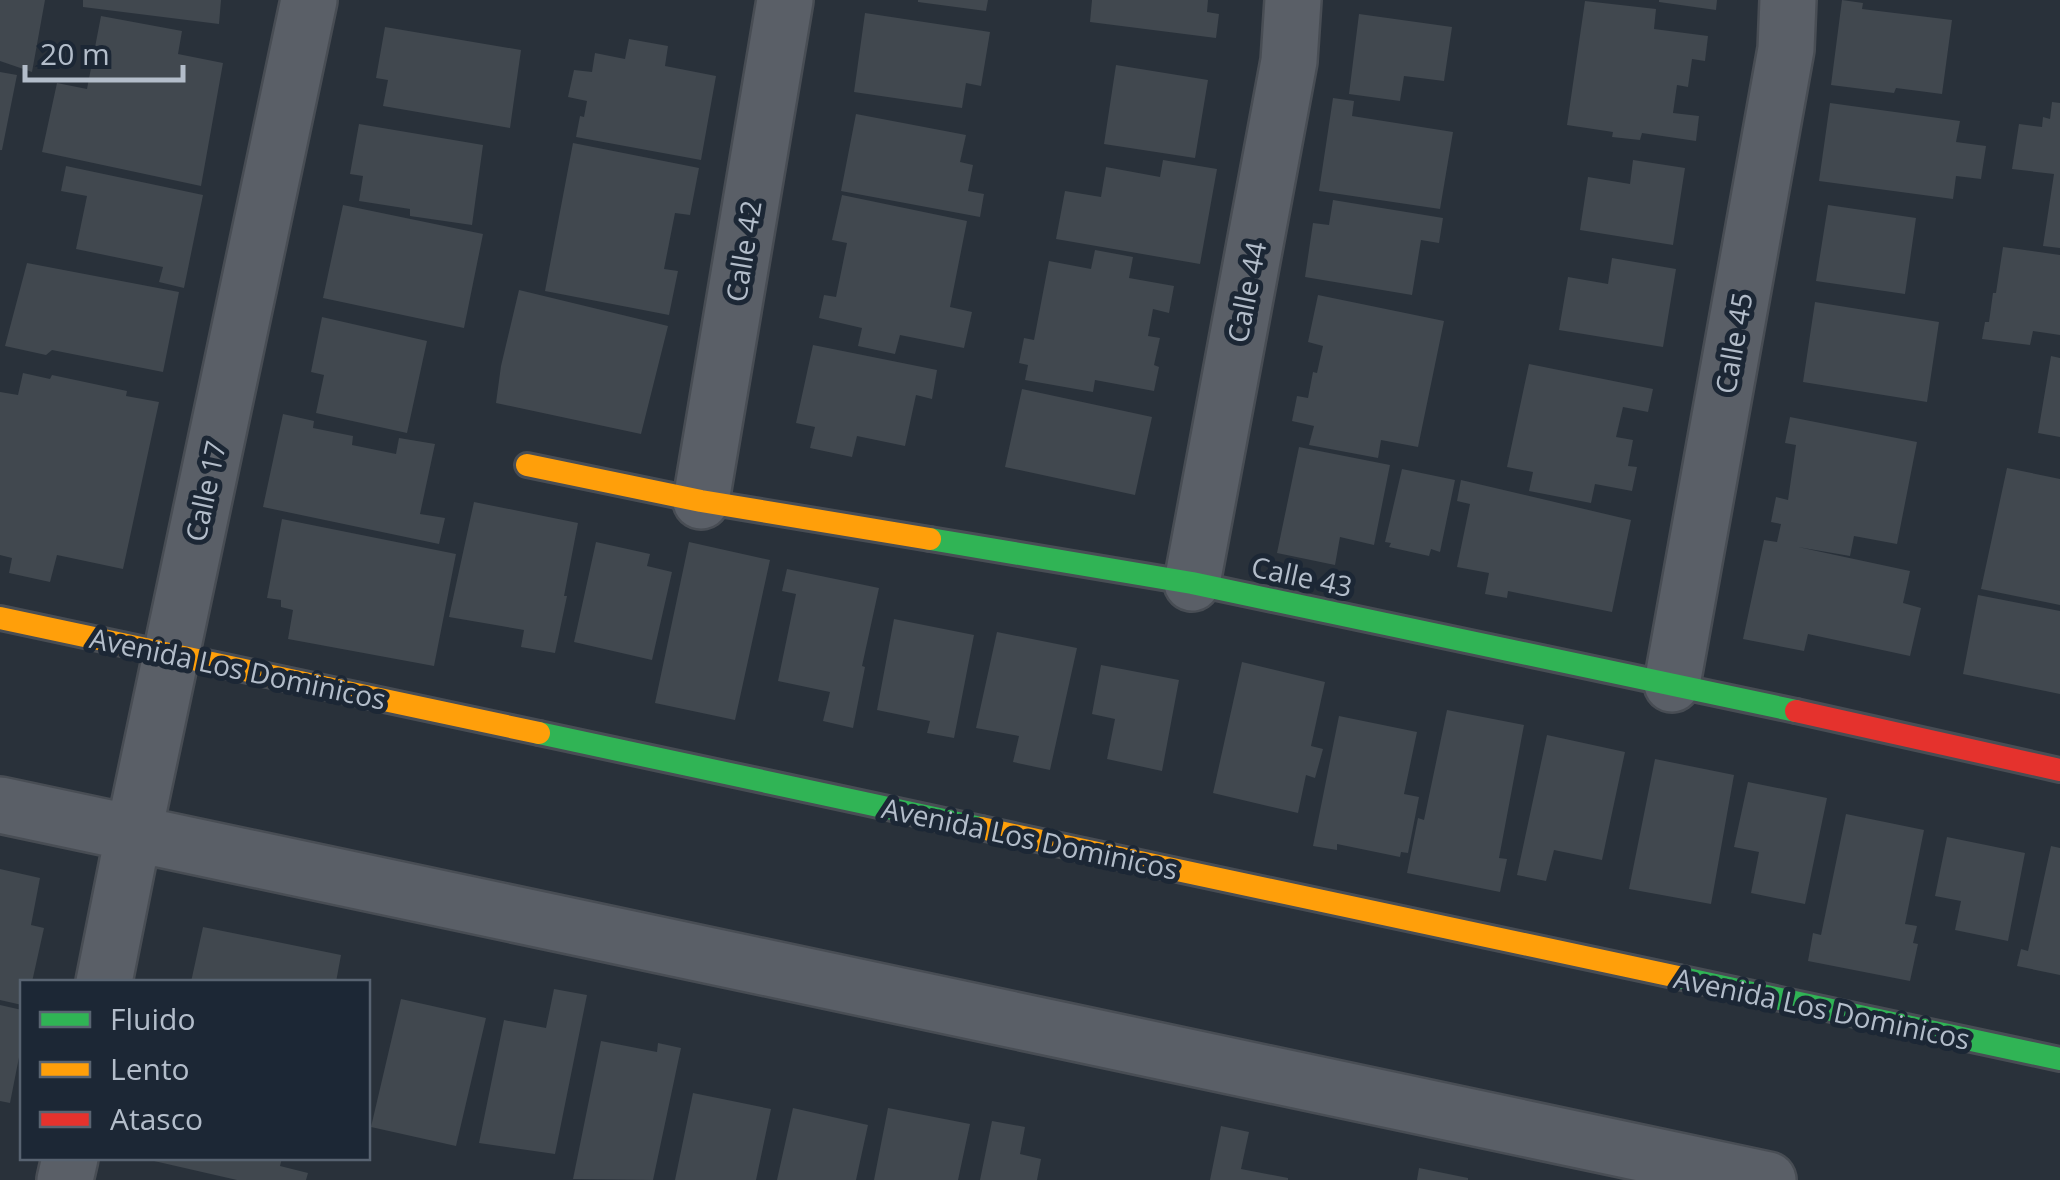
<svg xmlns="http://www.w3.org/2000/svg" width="2060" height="1180" viewBox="0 0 2060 1180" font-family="'Open Sans',sans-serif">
<rect width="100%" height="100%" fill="#29313a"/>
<path fill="#41484f" d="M0,0H45L32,72L0,61Z
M83,0H221L219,24L83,7Z
M918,0H988L986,11L918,2Z
M1092,0H1208L1207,12L1219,14L1216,38L1090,22Z
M1659,0H1717L1716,10L1659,2Z
M1842,0L1863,3L1862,9L1952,20L1942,94L1896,88L1894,93L1831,85Z
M1585,1L1656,9L1654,29L1708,36L1705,61L1692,59L1688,87L1677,85L1673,113L1699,116L1696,141L1642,133L1640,140L1612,137L1613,132L1567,125Z
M865,13L990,32L981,86L966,83L962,108L854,92Z
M1359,14L1452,27L1444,81L1404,76L1400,101L1349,94Z
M101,16L182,31L178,54L223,63L201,186L42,152L57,83L87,89Z
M385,27L521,50L510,128L383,106L388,80L376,78Z
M629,39L668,46L665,66L716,76L701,160L576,137L580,116L584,117L587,101L568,97L574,70L592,72L595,53L625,59Z
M1116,65L1208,80L1195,158L1104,144Z
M0,72L17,75L2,150H0Z
M1333,98L1354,101L1352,116L1453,132L1440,209L1319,191Z
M2052,102L2060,103V248L2043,246L2054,174L2012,169L2019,124L2042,127L2043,117L2050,119Z
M1830,103L1960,121L1956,142L1986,146L1981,179L1956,176L1953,199L1819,181Z
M856,114L966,135L960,162L973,165L968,191L984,194L980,217L841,191Z
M359,124L483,145L472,225L410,216V209L359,201L363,176L350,174Z
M573,143L699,168L690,215L675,213L664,269L678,271L669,315L545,291Z
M1163,160L1217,169L1200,264L1056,239L1065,191L1101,197L1106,167L1160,177Z
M1633,160L1685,168L1673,245L1580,230L1588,177L1630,184Z
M66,166L203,195L184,288L159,282L163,267L76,249L87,196L61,191Z
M842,195L967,221L950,307L972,312L964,348L900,335L895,354L858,346L862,328L819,318L824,295L836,297L847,243L832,240Z
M1333,200L1443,218L1439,243L1421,240L1412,295L1305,277L1313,223L1329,225Z
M343,205L483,234L464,328L323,298Z
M1828,205L1916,218L1905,294L1816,281Z
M2003,247L2060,255V335L2033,331L2030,345L1982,339L1985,322H1989L1993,293H1996Z
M1095,250L1133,257L1129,278L1174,286L1169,313L1153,309L1148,336L1160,338L1154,365L1159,367L1154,391L1095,380L1093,392L1025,380L1028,365L1019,363L1024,338L1034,340L1049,261L1091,269Z
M1612,258L1676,269L1663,347L1559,330L1568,277L1608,284Z
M27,263L179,292L163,372L52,350L46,355L5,346Z
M519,290L668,326L641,434L496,403L501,366Z
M1318,295L1444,321L1418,447L1381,440L1378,458L1309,445L1314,426L1292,421L1297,396L1308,398L1313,372L1317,373L1323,346L1308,342Z
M1815,302L1939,322L1927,402L1803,382Z
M322,317L427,341L407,433L316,413L324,375L311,372Z
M813,345L937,370L932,399L916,395L905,446L857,436L852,457L810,448L815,427L796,423Z
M2051,356L2060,358V437L2038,433Z
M1529,364L1653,389L1648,412L1623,407L1616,437L1633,440L1628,466L1637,467L1632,491L1595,484L1591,503L1529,491L1533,472L1507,467Z
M23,373L50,379L52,375L127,391L126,396L159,402L123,569L57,555L50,582L9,573L12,558L0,555V392L18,395Z
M1022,389L1152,417L1135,495L1005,467Z
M283,414L314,421L313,428L353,436L352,445L396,454L399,438L435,444L420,514L445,518L439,544L263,507Z
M1790,417L1917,442L1897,544L1854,536L1850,556L1798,547L1910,571L1903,603L1921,608L1910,656L1808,634L1804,651L1743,639L1764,540L1777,542L1781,524L1771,522L1776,497L1788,500L1796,445L1785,443Z
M1299,447L1390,465L1374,545L1340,537L1335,565L1277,553Z
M2007,468L2060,479V605L1981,589Z
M1402,469L1455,480L1440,552L1431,549L1429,556L1389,547L1391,543L1385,542Z
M1461,480L1631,520L1612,612L1508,591L1507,598L1485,594L1489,573L1457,567L1470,504L1457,501Z
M474,502L578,523L564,596H567L555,653L521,647L524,630L449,617Z
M282,519L456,554L434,666L288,639L293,610L281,607V600L267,598Z
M596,542L650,554L647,566L672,572L652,660L574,642Z
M689,542L770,560L735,720L655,703Z
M787,569L879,588L862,666L865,667L853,728L823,721L830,692L778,681L796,594L782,591Z
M1978,595L2060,611V694L1963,674Z
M894,619L974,635L954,738L927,733L930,721L877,710Z
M997,632L1077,648L1050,770L1013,762L1019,736L976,728Z
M1242,662L1325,682L1311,746L1323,749L1315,778L1306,775L1298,813L1213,793Z
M1101,665L1179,680L1162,771L1107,759L1115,719L1092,714Z
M1447,710L1524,725L1499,858L1507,859L1500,892L1407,873L1418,818L1424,820Z
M1339,716L1417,732L1404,794L1419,797L1408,853L1401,852L1400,857L1337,844V850L1313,846Z
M1547,735L1625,752L1602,860L1554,850L1546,881L1517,875Z
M1655,759L1734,775L1711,904L1629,889Z
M1748,782L1827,798L1805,904L1751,893L1759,852L1734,847Z
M1846,814L1924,830L1905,924L1917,926L1913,943L1918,944L1910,981L1808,961L1813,933L1821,935Z
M1947,837L2025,853L2008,941L1955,930L1961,901L1935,896Z
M2051,846L2060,848V975L2017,966L2021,949L2028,951Z
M0,869L40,878L31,925L44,928L32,982H22V1005L0,1000Z
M203,927L341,955L336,982H191Z
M554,989L587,995L555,1154L479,1143L504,1020L546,1028Z
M401,999L486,1018L456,1146L371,1127Z
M0,1005L22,1010V1042L10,1103L0,1101Z
M601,1041L657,1052L658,1043L681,1048L653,1180L573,1179Z
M693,1093L771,1109L756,1180H675Z
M793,1108L868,1125L856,1180H777Z
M888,1108L970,1124L958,1180H874Z
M992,1121L1025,1127L1020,1154L1041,1159L1037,1180H980Z
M1221,1126L1249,1132L1241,1169L1288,1178V1180H1210Z
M141,1158H282L280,1166L308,1173L306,1180H237Z
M1419,1168L1468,1178V1180H1417Z"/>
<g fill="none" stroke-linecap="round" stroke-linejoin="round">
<defs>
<path id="street" d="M701,501L785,0
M1192,583L1289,61L1293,0
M1672,684L1786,49L1788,0
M0,805L1768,1180
M104,982L134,831L309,0
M65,1180L70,1158"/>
<path id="fast" d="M930,539L1192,583L1796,711
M539,733L981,828
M1678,977L2060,1059"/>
<path id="slow" d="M527,465L701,501L930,539
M0,618L539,733
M981,828L1678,977"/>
<path id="jam" d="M1796,711L2060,770"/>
</defs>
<use href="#street" stroke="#484d54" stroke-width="60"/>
<use href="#fast" stroke="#484d54" stroke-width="28"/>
<use href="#slow" stroke="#484d54" stroke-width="28"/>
<use href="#jam" stroke="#484d54" stroke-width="28"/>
<use href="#street" stroke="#5a5f67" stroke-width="55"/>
<use href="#fast" stroke="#30b455" stroke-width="22"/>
<use href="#slow" stroke="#ff9f0a" stroke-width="22"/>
<use href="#jam" stroke="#e5322d" stroke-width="22"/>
</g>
<g text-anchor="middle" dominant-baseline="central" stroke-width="10" stroke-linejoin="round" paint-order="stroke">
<g font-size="28" fill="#b3bdca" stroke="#1c2735">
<text transform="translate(743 251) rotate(-81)">Calle 42</text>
<text transform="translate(1246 292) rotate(-79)">Calle 44</text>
<text transform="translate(1733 343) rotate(-80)">Calle 45</text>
<text transform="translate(205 491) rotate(-78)">Calle 17</text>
<text transform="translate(1302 576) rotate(12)">Calle 43</text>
<text transform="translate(238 668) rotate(12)">Avenida Los Dominicos</text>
<text transform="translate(1030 838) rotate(12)">Avenida Los Dominicos</text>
<text transform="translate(1822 1008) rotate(12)">Avenida Los Dominicos</text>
</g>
</g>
<rect x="20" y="980" width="350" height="180" fill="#1c2735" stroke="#586371" stroke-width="2.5"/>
<rect x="40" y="1012" width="50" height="15" fill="#30b455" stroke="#586371" stroke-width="2.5"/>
<text x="110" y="1030" font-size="30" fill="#b3bdca">Fluido</text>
<rect x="40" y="1062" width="50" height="15" fill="#ff9f0a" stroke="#586371" stroke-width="2.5"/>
<text x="110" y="1080" font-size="30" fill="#b3bdca">Lento</text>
<rect x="40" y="1112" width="50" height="15" fill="#e5322d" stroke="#586371" stroke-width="2.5"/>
<text x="110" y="1130" font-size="30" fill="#b3bdca">Atasco</text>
<path d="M25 65v15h158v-15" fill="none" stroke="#b3bdca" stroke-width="5"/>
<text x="40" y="65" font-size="30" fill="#b3bdca" stroke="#1c2735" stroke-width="8" paint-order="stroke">20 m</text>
</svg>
